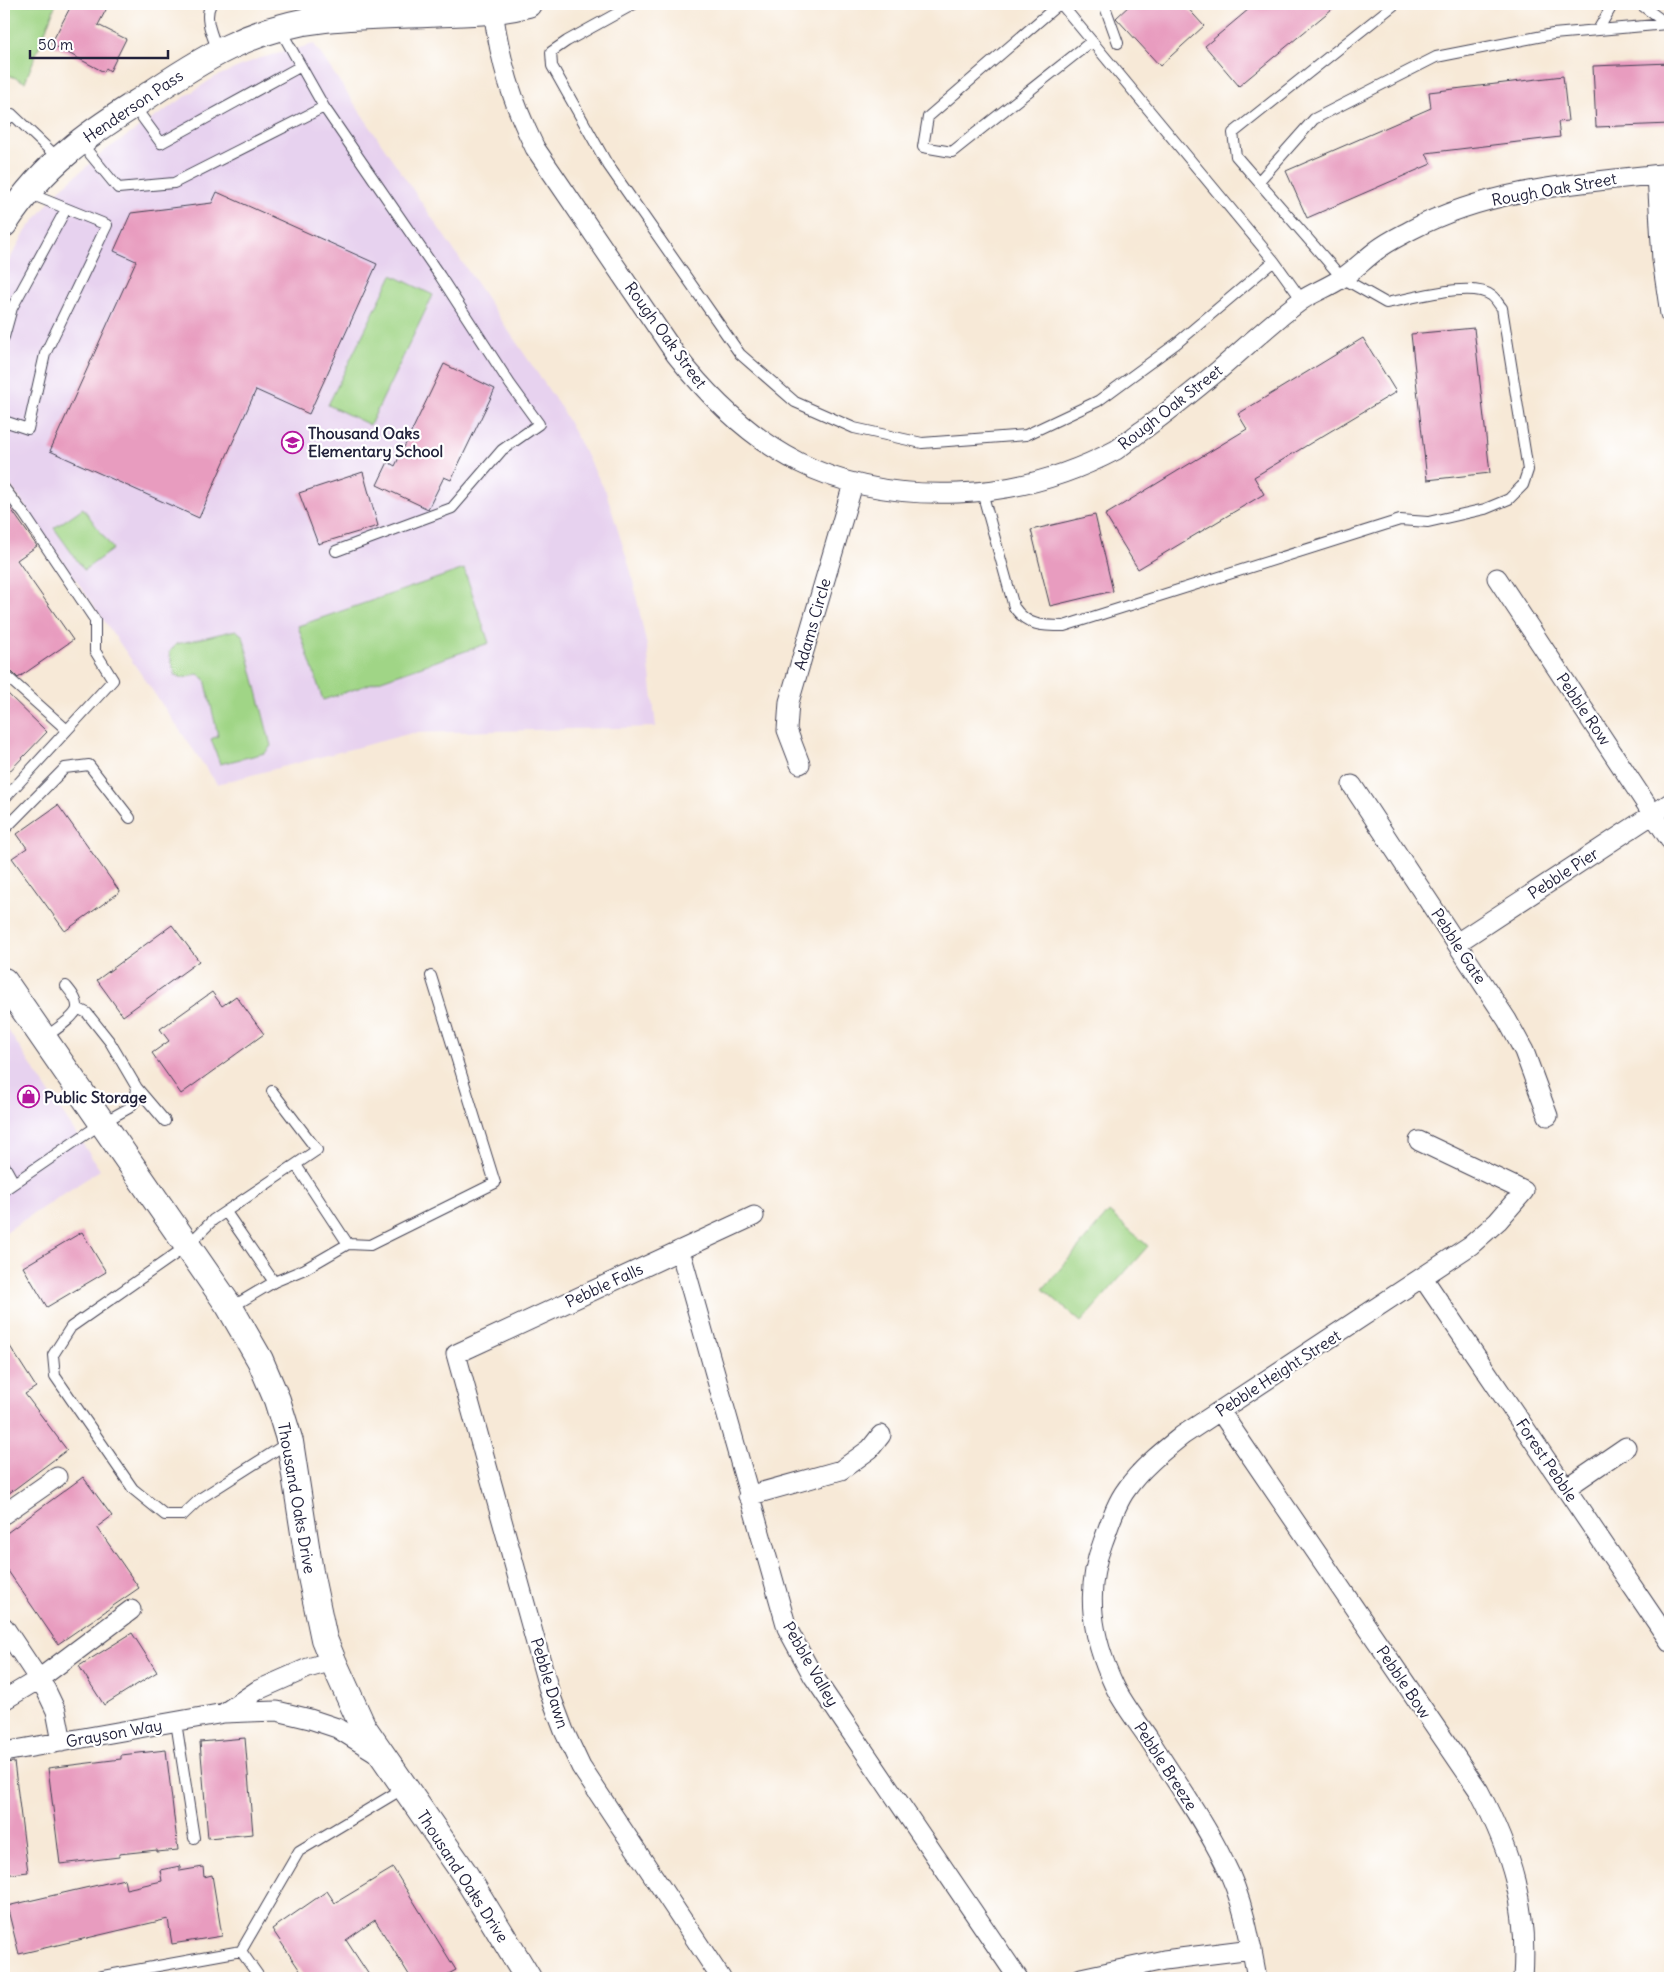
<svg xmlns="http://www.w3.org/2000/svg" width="1674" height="1982" viewBox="0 0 1674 1982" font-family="Delius,sans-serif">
<rect width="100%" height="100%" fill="#fff"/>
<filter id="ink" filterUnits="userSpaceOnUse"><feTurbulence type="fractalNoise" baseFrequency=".02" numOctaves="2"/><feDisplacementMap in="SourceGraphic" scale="10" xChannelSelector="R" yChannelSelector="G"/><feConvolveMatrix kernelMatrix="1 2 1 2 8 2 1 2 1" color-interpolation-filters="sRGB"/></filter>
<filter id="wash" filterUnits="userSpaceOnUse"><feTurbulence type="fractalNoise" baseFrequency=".0096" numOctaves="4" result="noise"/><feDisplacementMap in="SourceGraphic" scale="20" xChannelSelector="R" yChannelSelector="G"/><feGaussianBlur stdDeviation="1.12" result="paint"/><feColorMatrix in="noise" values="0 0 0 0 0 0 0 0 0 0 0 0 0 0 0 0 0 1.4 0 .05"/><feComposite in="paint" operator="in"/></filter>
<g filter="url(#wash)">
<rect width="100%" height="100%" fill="#f7e9d7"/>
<path fill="#e7d2ef" d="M314,44L561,408L606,492L631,572L647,647L656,727L412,733L217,784L4,476V269L26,231L59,190L106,150L213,78L257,59Z
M4,1024L100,1170L4,1233Z"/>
<path fill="#a0d586" stroke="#617c60" d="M4,4H56L25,82L4,73Z
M392,275L433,295L370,425L328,405Z
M83,508L113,549L84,570L54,528Z
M464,569L489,643L323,700L298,626Z
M236,630L243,636L271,746L265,753L220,764L211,739L218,736L205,679L198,674L183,678L175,675L169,652L177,644Z
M1109,1212L1148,1246L1081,1322L1043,1289Z"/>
<g id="blocks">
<path fill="#e89cbf" d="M72,4H109L98,25L126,39L110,71L106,68L104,72L51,44Z
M1131,4H1184L1204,26L1160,66L1116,18Z
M1255,4H1338L1239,86L1205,46Z
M1670,63V124L1596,127L1593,66Z
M1563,76L1568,121L1558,122L1560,137L1426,153L1431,164L1307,218L1286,171L1431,108L1429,92Z
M217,192L377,264L309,414L256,390L199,518L50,451L136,261L114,251L131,213L212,203Z
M1474,328L1490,473L1427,480L1411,334Z
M1363,338L1396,392L1254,477L1264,494L1138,569L1105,515L1247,429L1238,414Z
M444,364L495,389L451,480L444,477L428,509L377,485L388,462L395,466Z
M363,472L378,526L318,544L299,493Z
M4,499L37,546L17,560L73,640L18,678L9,669L4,667Z
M1095,515L1113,591L1050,606L1031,530Z
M4,690L47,732L4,777Z
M58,805L120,892L65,931L12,858L27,848L17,834Z
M172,925L199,961L123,1016L97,980Z
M212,992L222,1006L236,996L264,1034L181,1094L152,1053L169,1041L160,1029Z
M82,1232L106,1272L47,1307L23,1267Z
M4,1337L36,1387L25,1394L67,1450L4,1497Z
M83,1477L112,1516L97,1527L139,1588L58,1644L4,1565V1535Z
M132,1633L157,1672L104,1705L79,1666Z
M245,1738L253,1834L208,1838L200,1742Z
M166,1750L178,1850L157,1852V1850L119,1854V1857L60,1864L48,1768L121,1759V1755Z
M14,1762L28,1872L4,1875V1763Z
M180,1866V1871L203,1867L204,1877L212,1875L222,1936L172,1944L168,1919L19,1954L7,1906L124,1879L126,1889L162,1881L160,1870Z
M393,1868L456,1970L441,1978H411L375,1920L346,1940L371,1978H305L272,1929L327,1891L335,1903Z"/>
</g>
</g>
<g filter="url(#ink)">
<use href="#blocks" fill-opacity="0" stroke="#424052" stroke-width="1"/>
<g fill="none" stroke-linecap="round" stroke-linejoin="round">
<defs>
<path id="lane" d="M211,4C203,18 213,37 218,51
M315,4L323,18
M634,4L567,41L551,52L552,66L606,162L740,354L795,402L854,428L922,443L1026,435L1098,401L1177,343L1274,261
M1059,4L928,117L923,147L952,152L1092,41
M1061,4L1274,261L1302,300
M1104,4L1118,43
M1598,30L1613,4
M134,106L161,143L301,66
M324,107L440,276L510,384L539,424L502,450L452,508L336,551
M4,124L12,114L59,159
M81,143L118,188L174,183L324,107L280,29
M1259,181L1314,119L1436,57L1553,34L1667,24L1640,4
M4,337L12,308L66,209
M4,421L28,429L45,354L107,225L28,193
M4,488L24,514L95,620V651L113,680L4,799
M982,492L1014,607C1027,626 1042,626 1064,626L1400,520L1428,522L1485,509L1509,499L1523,485L1528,470L1502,308C1499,305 1496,299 1492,296C1473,280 1411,299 1386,303L1342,278L1236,156L1233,133L1395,4
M4,674L67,730
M4,830L65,768L89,765L130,818
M44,1038C52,1032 76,1017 77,1008C78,1000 71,992 66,986
M137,1088L165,1121
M272,1091L317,1150L213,1220L187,1246L71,1327L53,1355L55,1376L133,1489L165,1515H183L201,1498L289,1442
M4,1165L14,1183
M4,1190L102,1123L129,1108L135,1101L137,1088L110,1042L87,1013L77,1008
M226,1212L274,1282L305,1269L348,1244L296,1165
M348,1244L370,1245L495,1183L431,976
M230,1308L274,1282
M176,1722L194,1838
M241,1951L260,1978
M92,1978L241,1951L299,1851L404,1788"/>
<path id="street" d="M493,11C501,64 511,99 535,148L676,355C752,452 833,498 958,493C1013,491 1067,476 1116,450C1125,444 1134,436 1143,430C1169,411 1194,391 1219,370C1246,347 1274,320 1302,300C1314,292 1329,287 1342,278C1354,270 1365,259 1377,250C1387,242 1400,236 1411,230C1491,188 1582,183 1670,173
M1657,175L1662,260L1670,314
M1497,578L1670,840
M800,764L787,730L789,702L853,484
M1352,785L1507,1020L1524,1051L1548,1116
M1457,943L1670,803
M680,1250L787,1628L813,1676L1018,1978
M1423,1278L1670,1642
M1220,1411L1479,1791C1512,1854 1528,1907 1523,1978
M1566,1488L1626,1447
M748,1496L841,1470L870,1449L881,1435
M4,1514L57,1477
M4,1627L46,1690L56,1711L62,1742
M4,1700L39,1679L131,1610
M224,1713L258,1690L308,1668L333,1661
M4,1752L224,1713L277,1711L310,1719L337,1728L377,1753
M721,1978L581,1767L564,1731L550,1694L456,1354L754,1216
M1081,1978L1164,1960L1252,1949
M1257,1978C1250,1939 1243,1898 1224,1862C1203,1819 1174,1779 1149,1739C1137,1721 1123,1704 1114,1685C1092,1638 1084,1591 1103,1542C1110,1524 1115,1505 1126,1490C1141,1468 1163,1451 1183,1435L1471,1245L1498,1221L1524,1191L1419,1141"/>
<path id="secondary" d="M4,224C22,197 43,172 69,151C92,131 118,115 143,99C200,60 254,26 325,19C366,15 408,15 450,13C476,12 502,11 528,4
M4,981L229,1306L260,1360L277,1400L290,1442L310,1572L324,1639L333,1661L363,1727L464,1873L528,1978"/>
</defs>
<use href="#lane" stroke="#424052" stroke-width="12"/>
<use href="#street" stroke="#424052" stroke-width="21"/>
<use href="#secondary" stroke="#424052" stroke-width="28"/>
<use href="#lane" stroke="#fff" stroke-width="10"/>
<use href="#street" stroke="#fff" stroke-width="19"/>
<use href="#secondary" stroke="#fff" stroke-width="26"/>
</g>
</g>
<defs>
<symbol id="school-ring" viewBox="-11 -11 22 22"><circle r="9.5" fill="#fff" stroke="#b5179e" stroke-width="1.5"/><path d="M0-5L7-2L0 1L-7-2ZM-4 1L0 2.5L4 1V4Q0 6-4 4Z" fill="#b5179e"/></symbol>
<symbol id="shop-ring" viewBox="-11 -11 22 22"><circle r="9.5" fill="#fff" stroke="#b5179e" stroke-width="1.5"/><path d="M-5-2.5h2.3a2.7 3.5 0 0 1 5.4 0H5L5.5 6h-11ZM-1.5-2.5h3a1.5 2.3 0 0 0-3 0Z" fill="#b5179e"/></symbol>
</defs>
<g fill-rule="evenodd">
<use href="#school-ring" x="280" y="430" width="25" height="25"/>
<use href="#shop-ring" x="16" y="1084" width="25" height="25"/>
</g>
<g text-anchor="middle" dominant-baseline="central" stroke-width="4.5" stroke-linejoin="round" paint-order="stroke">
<g font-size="16" fill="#22223b" stroke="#fff">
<text transform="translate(133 106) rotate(-34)">Henderson Pass</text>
<text transform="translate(1554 189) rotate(-10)">Rough Oak Street</text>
<text transform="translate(666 335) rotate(54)">Rough Oak Street</text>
<text transform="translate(1170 407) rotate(-38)">Rough Oak Street</text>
<text transform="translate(812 624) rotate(-74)">Adams Circle</text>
<text transform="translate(1584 709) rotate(56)">Pebble Row</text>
<text transform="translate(1563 873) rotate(-33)">Pebble Pier</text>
<text transform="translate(1459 946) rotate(57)">Pebble Gate</text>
<text transform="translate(604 1285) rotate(-25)">Pebble Falls</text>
<text transform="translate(1278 1373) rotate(-33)">Pebble Height Street</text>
<text transform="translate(1547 1460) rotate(56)">Forest Pebble</text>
<text transform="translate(297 1498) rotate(80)">Thousand Oaks Drive</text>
<text transform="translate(811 1664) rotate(60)">Pebble Valley</text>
<text transform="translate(1404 1682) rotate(56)">Pebble Bow</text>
<text transform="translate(550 1683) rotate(73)">Pebble Dawn</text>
<text transform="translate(114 1733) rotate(-10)">Grayson Way</text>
<text transform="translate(1166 1766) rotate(57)">Pebble Breeze</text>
<text transform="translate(463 1876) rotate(57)">Thousand Oaks Drive</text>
</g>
<g font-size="16" font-weight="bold" fill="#22223b" stroke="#fff" text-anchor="start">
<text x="308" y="433">Thousand Oaks<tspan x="308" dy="18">Elementary School</tspan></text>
<text x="44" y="1097">Public Storage</text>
</g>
</g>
<rect width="1674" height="1982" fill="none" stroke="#fff" stroke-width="20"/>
<path d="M30 50v8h138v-8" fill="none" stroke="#22223b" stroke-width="2.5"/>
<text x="38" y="50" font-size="15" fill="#22223b" stroke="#ffffff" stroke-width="4" paint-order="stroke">50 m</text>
</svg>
